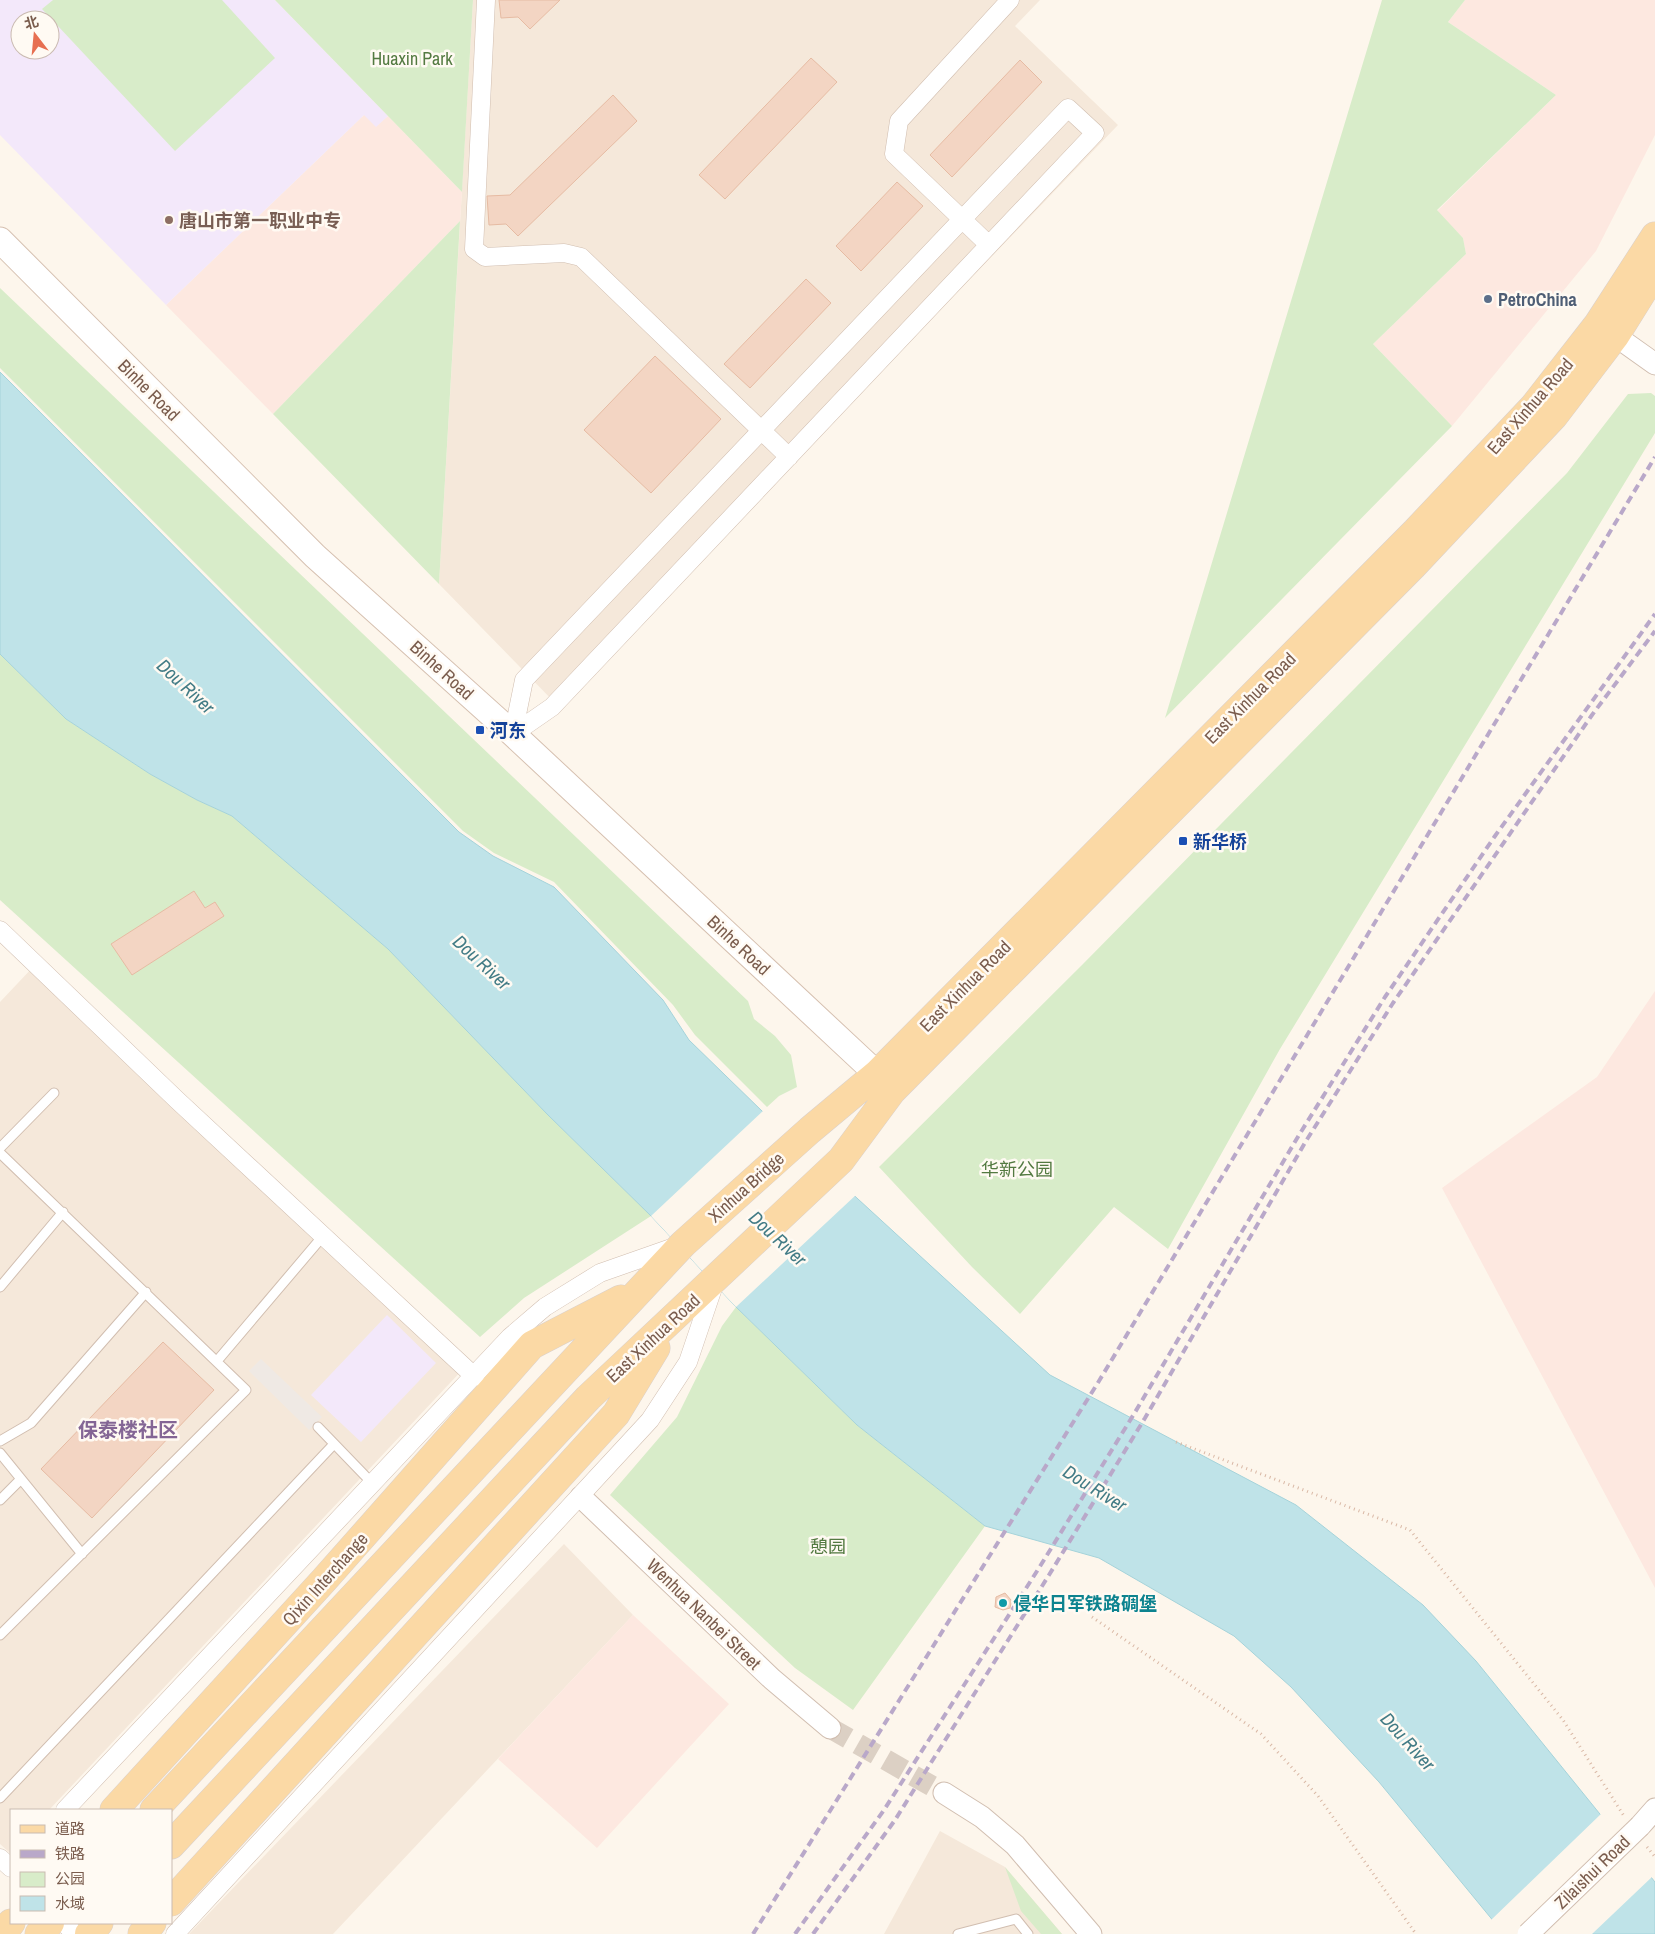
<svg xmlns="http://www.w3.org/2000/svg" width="1655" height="1934" viewBox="0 0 1655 1934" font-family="'Archivo Narrow','Noto Sans SC',sans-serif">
<rect width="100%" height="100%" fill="#fdf6ec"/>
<path fill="#f5e8da" d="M473,0H1040L1015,26L1118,125L559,707L439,584Z
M34,966L465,1367L49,1810H11L10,1853L0,1844V1002Z
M564,1544L633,1615L333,1934H189Z
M940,1831L1005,1867L1062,1934H884Z"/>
<path fill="#fde8e0" d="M1465,0H1655V135L1596,251L1452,426L1373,344L1466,254L1463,238L1437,211L1556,95L1448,22Z
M365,114L376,126L388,116L462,192L460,221L273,414L166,305Z
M1655,991V1588L1442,1188L1597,1077Z
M633,1615L729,1704L597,1848L498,1759Z"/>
<path fill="#efe9e4" d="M261,1359L322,1417L309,1430L249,1371Z"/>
<path fill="#f3e8fa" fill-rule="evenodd" d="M0,0H275L388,116L376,127L364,115L166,305L0,135ZM20,20H50V50H20Z
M387,1315L436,1363L361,1442L311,1395Z"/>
<path fill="#d8ecc9" d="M53,0H222L275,58L175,151L42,9Z
M275,0H473L462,192Z
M1382,0H1465L1448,22L1556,95L1437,210L1463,238L1466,254L1373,344L1452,426L1165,718Z
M460,221L439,584L273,414Z
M0,288L748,1001L754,1019L775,1036L791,1055L797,1087L779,1096L767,1107L695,1035L673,1005L554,882L494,853L463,831L0,368Z
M1651,393L1655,396V433L1280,1049L1168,1249L1114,1207L1020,1314L972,1267L879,1167L1082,965L1567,473L1628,394Z
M0,654L66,719L150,774L197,800L232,816L388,949L547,1114L651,1216L524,1298L480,1337L0,900Z
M736,1307L857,1425L985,1526L853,1710L795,1668L610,1495L677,1417L722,1326Z
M1005,1867L1062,1934H1041L1021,1911Z"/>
<path fill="#bfe3e8" stroke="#a5d3da" d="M0,372L459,832L493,856L554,887L663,1000L689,1040L762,1111L1050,1375L1296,1505L1423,1605L1476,1661L1655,1882V1934H1504L1379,1782L1291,1687L1234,1636L1099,1558L985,1526L857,1425L736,1307L651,1216L547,1114L388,949L232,816L197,800L150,774L66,719L0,654Z"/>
<path fill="#fdf6ec" d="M764,1110L857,1194L736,1307L651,1216Z
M1602,1813L1653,1876L1592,1934H1501L1490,1921Z"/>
<path fill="#f3d5c3" stroke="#e6bba3" d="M499,0H560L530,29L518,17L501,18Z
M811,58L837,82L725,199L699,175Z
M1020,60L1042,82L952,177L930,155Z
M613,95L637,121L518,236L506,224L489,225L487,196L510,195Z
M897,182L923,206L861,271L836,246Z
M806,279L831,303L750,388L724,364Z
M655,356L721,419L651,493L584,430Z
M194,891L205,908L215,902L224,916L132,975L111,944Z
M163,1342L214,1390L92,1518L41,1469Z
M1005,1593L1011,1600V1603L1010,1608L1003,1610L995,1607L996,1597Z"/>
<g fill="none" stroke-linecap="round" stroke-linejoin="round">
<path stroke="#dcd0c4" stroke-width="21" stroke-dasharray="21 11" stroke-linecap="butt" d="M830,1728L944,1793"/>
<defs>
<path id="service" d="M0,1148L54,1093
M0,1153L246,1390L0,1635
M0,1287L63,1212
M217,1361L323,1236
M318,1427L373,1484
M0,1441L31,1423L146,1292
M0,1453L82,1554
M0,1500L21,1479
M0,1798L334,1444
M958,1934L1016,1919L1028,1934"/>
<path id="minor" d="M486,0L474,249L485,257L564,253L581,257L789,457
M1068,108L1095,133L552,707L513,734L524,680Z
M989,245L894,154L899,121L1010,0
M0,930L177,1100L475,1377
M65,1810L510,1337L545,1307L600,1273L677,1246
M0,1858L11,1868
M64,1923L75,1934
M175,1934L650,1420L688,1362L715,1282"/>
<path id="tertiary" d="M1603,327L1655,364
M581,1497L772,1679L830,1728
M944,1793L982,1817L1015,1845L1091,1934
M1640,1826L1655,1809"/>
<path id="secondary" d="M0,240L315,556L513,734L877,1074L891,1089"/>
<path id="primary" d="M114,1810L324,1580L532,1345L621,1299
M154,1810L683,1244L810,1130L877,1074L1416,531L1534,406L1598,324L1655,236
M171,1845L588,1398L841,1160L892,1091L1413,566L1554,416L1615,336L1655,272
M171,1902L616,1414L656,1348
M1,1934L11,1923
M39,1934L50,1923
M89,1934L99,1923
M142,1934L152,1923"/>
</defs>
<use href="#service" stroke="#d1beb0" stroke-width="11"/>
<use href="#minor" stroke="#d1beb0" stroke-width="19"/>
<use href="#tertiary" stroke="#d1beb0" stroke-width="23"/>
<use href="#secondary" stroke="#d6c0b0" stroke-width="27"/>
<use href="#primary" stroke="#dad1cd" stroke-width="29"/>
<path stroke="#d9b8a5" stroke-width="3" stroke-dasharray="1 4" stroke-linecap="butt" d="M1176,1442L1410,1530L1563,1720L1624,1816
M1092,1617L1261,1734L1318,1796L1416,1934
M1647,1847L1655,1857"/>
<use href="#service" stroke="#fff" stroke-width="9"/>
<use href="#minor" stroke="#fff" stroke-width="18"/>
<use href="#tertiary" stroke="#fff" stroke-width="21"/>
<use href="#secondary" stroke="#fff" stroke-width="25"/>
<use href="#primary" stroke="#fbd9a5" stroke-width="28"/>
<path stroke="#b9a8c9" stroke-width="4" stroke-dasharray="8 5" stroke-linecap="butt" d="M753,1934L1099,1381L1655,457
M795,1934L884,1810L1039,1568L1134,1414L1299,1135L1385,997L1495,836L1655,614
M813,1934L895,1820L1049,1575L1145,1418L1306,1141L1393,1003L1592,715L1655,631"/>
<defs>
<path id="tertiary-bridge" d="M1528,1934L1640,1826"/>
</defs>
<use href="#tertiary-bridge" stroke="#d1beb0" stroke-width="23" stroke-linecap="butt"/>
<use href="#tertiary-bridge" stroke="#fff" stroke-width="21"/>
</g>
<circle fill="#8d6e63" stroke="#fffaf3" stroke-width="2" cx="169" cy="220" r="5"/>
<circle fill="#5c6f8a" stroke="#fffaf3" stroke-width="2" cx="1488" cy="299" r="5"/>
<g fill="#1a4fb4" stroke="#fffaf3" stroke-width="2">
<rect x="475" y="725" width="10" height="10" rx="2.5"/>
<rect x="1178" y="836" width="10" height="10" rx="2.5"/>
</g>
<circle fill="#0f9aa8" stroke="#fffaf3" stroke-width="2" cx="1003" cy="1603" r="5"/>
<g text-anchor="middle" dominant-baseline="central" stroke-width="5" stroke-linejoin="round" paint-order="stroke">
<g font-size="18" fill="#537a41" stroke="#fffaf3">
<text x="412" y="58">Huaxin Park</text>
<text x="1017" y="1169">华新公园</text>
<text x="828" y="1546">憩园</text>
</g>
<g font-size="18" font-weight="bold" fill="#785e54" stroke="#fffaf3" text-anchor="start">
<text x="179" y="220">唐山市第一职业中专</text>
</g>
<g font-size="18" font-weight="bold" fill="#4e5e75" stroke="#fffaf3" text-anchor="start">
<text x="1498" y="299">PetroChina</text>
</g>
<g font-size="18" fill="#7a5c4d" stroke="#fffaf3">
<text transform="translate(149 390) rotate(45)">Binhe Road</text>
<text transform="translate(1530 406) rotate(-49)">East Xinhua Road</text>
<text transform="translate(442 670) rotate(42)">Binhe Road</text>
<text transform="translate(1250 698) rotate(-45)">East Xinhua Road</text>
<text transform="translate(739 945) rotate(43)">Binhe Road</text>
<text transform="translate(965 986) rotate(-45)">East Xinhua Road</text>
<text transform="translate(746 1187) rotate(-42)">Xinhua Bridge</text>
<text transform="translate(653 1338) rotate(-43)">East Xinhua Road</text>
<text transform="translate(325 1579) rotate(-48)">Qixin Interchange</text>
<text transform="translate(704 1614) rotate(44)">Wenhua Nanbei Street</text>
<text transform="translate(1592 1872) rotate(-44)">Zilaishui Road</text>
</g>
<g font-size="18" font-weight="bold" fill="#164399" stroke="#fffaf3" text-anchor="start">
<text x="490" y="730">河东</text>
<text x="1193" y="841">新华桥</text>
</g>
<g font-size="18" font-weight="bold" fill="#0d838f" stroke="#fffaf3" text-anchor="start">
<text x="1013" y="1603">侵华日军铁路碉堡</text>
</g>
<g font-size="19" font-style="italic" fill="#437c86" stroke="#fffaf3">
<text transform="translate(186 686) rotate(43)">Dou River</text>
<text transform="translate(482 962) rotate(43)">Dou River</text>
<text transform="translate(778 1238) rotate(43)">Dou River</text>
<text transform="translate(1095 1488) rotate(32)">Dou River</text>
<text transform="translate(1408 1741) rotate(48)">Dou River</text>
</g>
<g font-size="20" font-weight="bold" fill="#846695" stroke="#fffaf3">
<text x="128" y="1429">保泰楼社区</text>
</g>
</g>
<rect x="10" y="1809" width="162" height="115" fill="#fffaf3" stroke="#cabbb1"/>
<rect x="20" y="1825" width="25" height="8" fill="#fbd9a5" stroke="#cabbb1"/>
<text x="55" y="1834" font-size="15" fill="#7a5c4d">道路</text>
<rect x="20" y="1850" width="25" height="8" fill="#b9a8c9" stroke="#cabbb1"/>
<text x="55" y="1859" font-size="15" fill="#7a5c4d">铁路</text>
<rect x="20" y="1872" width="25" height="15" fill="#d8ecc9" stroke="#cabbb1"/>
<text x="55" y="1884" font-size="15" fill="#7a5c4d">公园</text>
<rect x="20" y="1896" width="25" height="15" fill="#bfe3e8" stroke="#cabbb1"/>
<text x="55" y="1909" font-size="15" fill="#7a5c4d">水域</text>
<g transform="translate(35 35) rotate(344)"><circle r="24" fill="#fffaf3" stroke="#cabbb1"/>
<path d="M0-4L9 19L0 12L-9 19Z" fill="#e76f51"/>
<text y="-8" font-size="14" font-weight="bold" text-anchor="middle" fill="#7a5c4d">北</text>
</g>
</svg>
